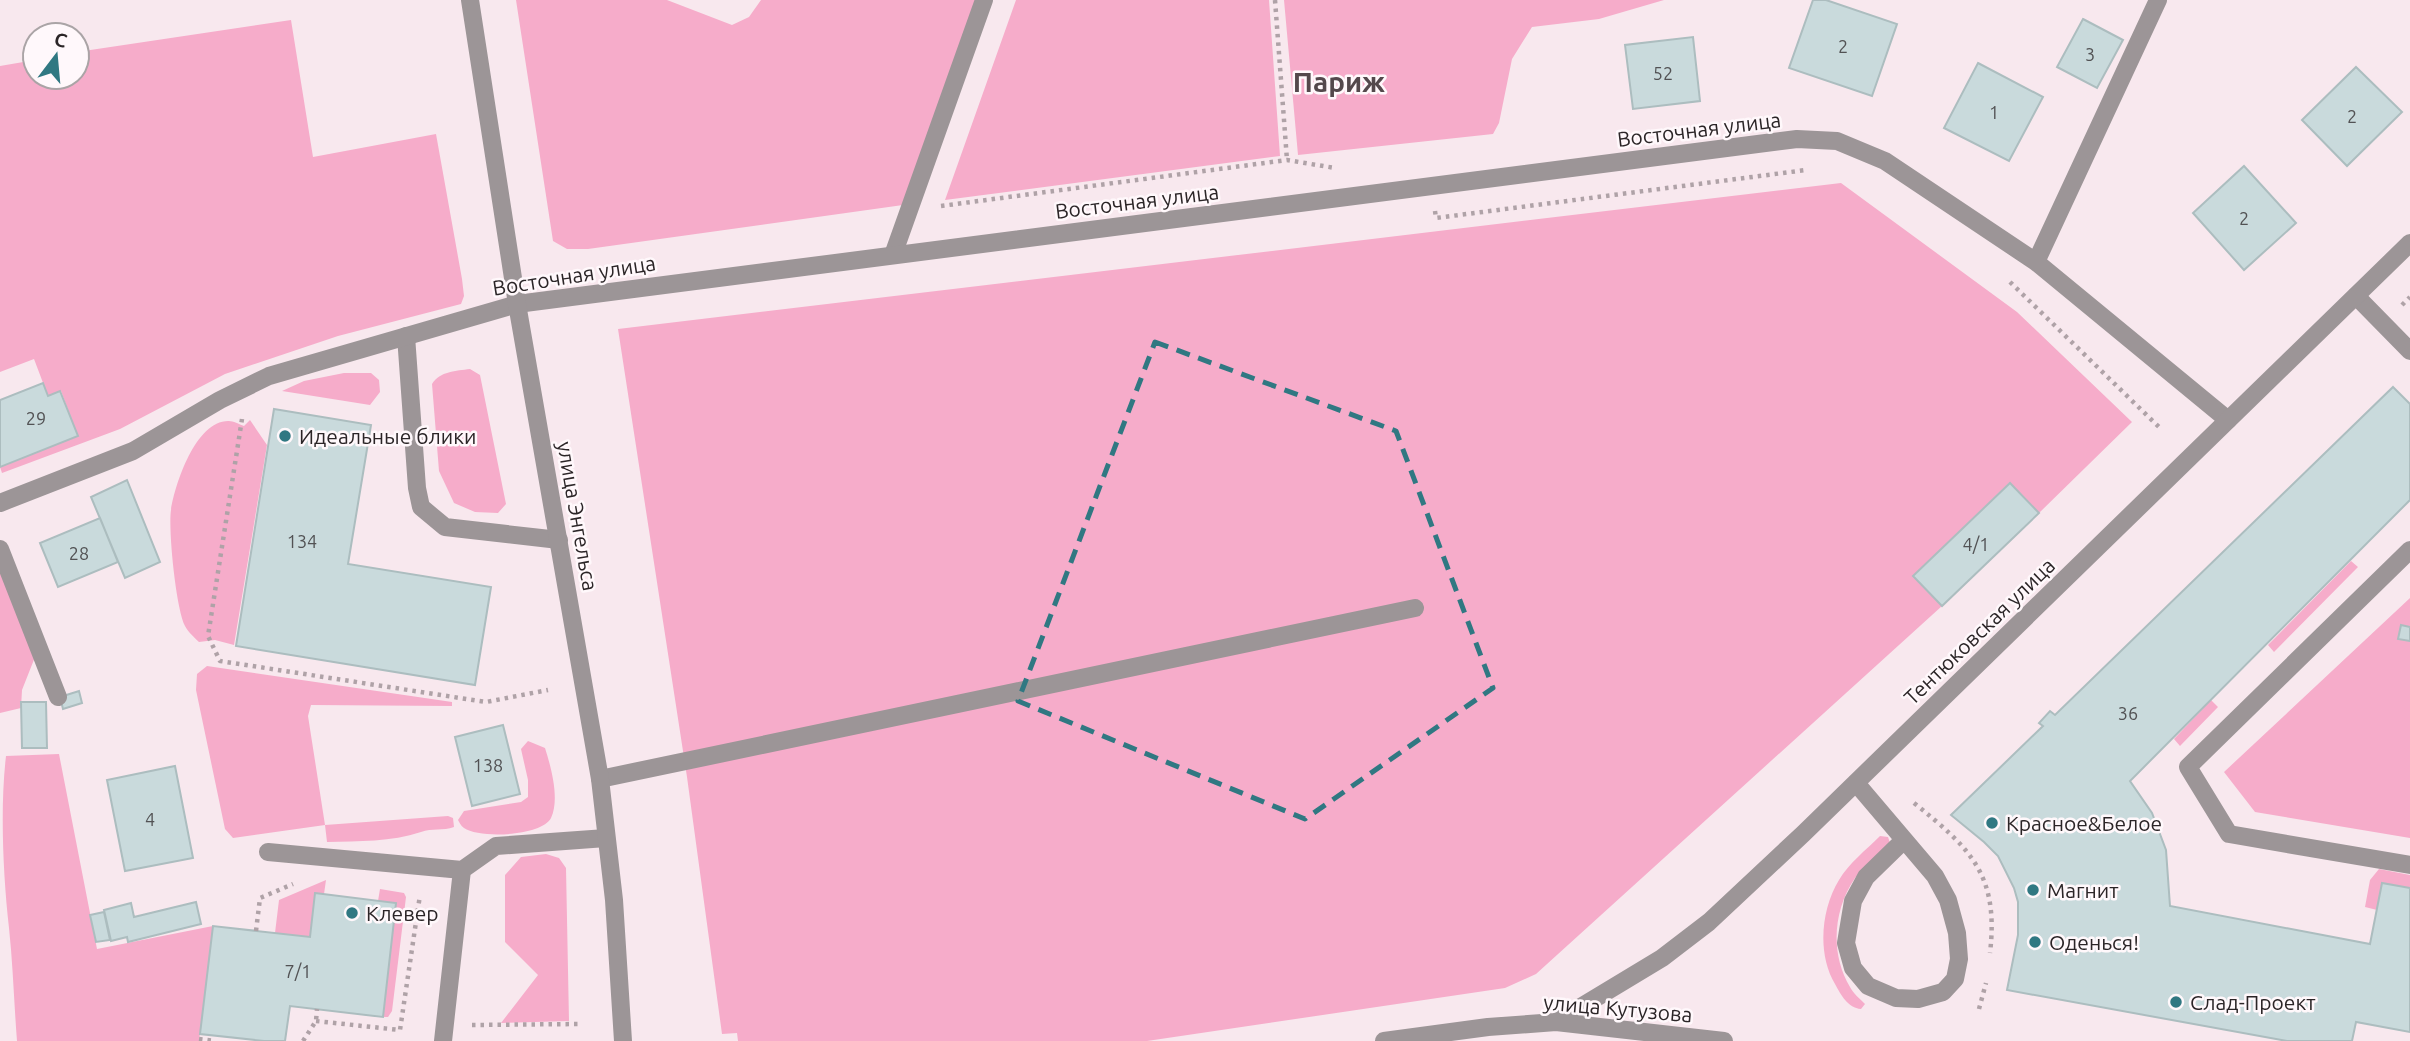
<svg xmlns="http://www.w3.org/2000/svg" width="2410" height="1041" viewBox="0 0 2410 1041" font-family="Ubuntu,sans-serif">
<rect width="100%" height="100%" fill="#f8e8ee"/>
<path fill="#f6acca" d="M516,0H667L732,25L749,17L761,0H976L903,205L588,249H567L553,241Z
M1016,0H1269L1280,156L945,200Z
M1284,0H1664L1599,19L1532,27L1512,59L1499,123L1493,134L1298,155Z
M291,20L313,157L436,134L462,279L464,296L461,304L338,336L225,374L120,429L2,473L0,467L78,436L61,391L48,396L34,359L0,372V66L35,60V77H77V52Z
M1841,183L2017,312L2132,422L2039,513L2009,483L1913,576L1942,606L1536,974L1505,988L1147,1041H738L737,1033L722,1034L687,777L618,329Z
M470,369L480,375L506,504L498,513L475,512L454,503L439,471L432,384C440,371 456,371 470,369Z
M344,373H371L379,380L380,392L370,405L282,391L304,381Z
M250,420L267,445L234,645L215,640L199,642C195,638 188,632 185,626C176,609 168,529 171,510C175,484 196,420 229,421C233,421 239,424 244,426Z
M2351,561L2358,567L2274,652L2268,645Z
M0,569L35,657L22,690L21,708L0,713Z
M2410,598V838L2255,812L2224,772Z
M207,666L452,702V706L311,705L308,716L325,825L448,816L453,818L454,827C443,831 432,828 421,832C391,842 359,841 327,842L325,825L233,838L225,829L196,690L197,674Z
M2211,700L2218,707L2180,746L2174,739Z
M528,741L545,748C551,767 560,799 551,818C542,836 480,839 464,828C461,826 459,822 458,820L464,811L521,802L528,797V780L521,749Z
M59,754L97,949L213,926L199,1041H17C14,1003 13,965 9,928C3,875 0,807 6,756Z
M1880,836L1888,837L1890,843C1879,854 1865,865 1855,878C1833,910 1830,954 1850,987C1853,993 1860,999 1865,1004L1861,1009C1848,1008 1841,995 1835,984C1817,954 1821,909 1839,880C1849,863 1866,850 1880,836Z
M546,854L559,858L566,868L569,1021L501,1023L538,975L505,942V875L521,857Z
M2379,869L2410,875V888L2383,883L2377,910L2365,907L2370,880Z
M326,880L324,894H315L310,937L275,933L279,900Z
M380,889L404,893L406,897L392,1011L388,1017H383L396,903L378,901Z"/>
<path fill="#c9dadc" stroke="#acbdbf" stroke-width="2" d="M1813,0H1826L1897,24L1872,96L1789,68Z
M2083,19L2123,40L2097,88L2057,67Z
M1693,37L1700,101L1633,109L1625,45Z
M1978,63L2043,97L2009,161L1944,128Z
M2356,67L2402,112L2347,166L2302,120Z
M2244,166L2296,223L2244,270L2193,213Z
M43,383L48,396L60,391L78,436L0,467V400Z
M2393,387L2410,404V500L2130,781L2152,813L2166,850L2170,906L2370,944L2382,883L2410,888V1032L2356,1022L2352,1041H2287L2007,990L2018,935V902L2014,888L1998,856L1984,842L1951,815L2043,726L2039,723L2050,711L2055,715Z
M274,409L371,425L348,564L491,587L475,685L236,646Z
M127,480L160,562L125,578L91,497Z
M2010,483L2039,513L1942,606L1913,576Z
M100,518L118,562L58,587L40,543Z
M2401,625L2410,627V641L2398,639Z
M79,691L82,703L63,709L60,697Z
M21,702H46L47,748H22Z
M503,725L520,794L472,806L455,737Z
M175,766L193,858L125,871L107,780Z
M315,893L396,903L383,1017L290,1006L285,1041H264L200,1034L213,926L310,937Z
M196,902L201,924L128,942L127,937L111,941L104,910L131,903L134,917Z
M104,912L110,940L96,942L90,915Z"/>
<g fill="none" stroke-linecap="round" stroke-linejoin="round">
<path stroke="#afa2a7" stroke-width="4.5" stroke-dasharray="3.5 5" stroke-linecap="butt" d="M1275,0L1287,160
M941,206L1287,160L1335,168
M1435,211L1436,218L1806,170
M2010,282L2160,428
M2402,305L2410,297
M242,419L208,636L220,661L486,702L548,690
M1914,803C1971,849 1999,875 1990,953
M256,931L260,898L293,884
M1979,1009L1986,983
M316,1021L400,1030L420,895
M472,1025L580,1024
M199,1039L215,1041
M303,1041L316,1021L317,1009"/>
<path stroke="#9c9597" stroke-width="18" d="M893,255L984,0
M2356,296L2410,351
M406,336L417,488L421,507L445,527L559,540
M0,549L58,697
M2410,550L2188,767L2229,834L2410,865
M600,779L1415,608
M1856,783L1935,876L1948,900L1957,933L1959,959L1955,979L1943,992L1918,999L1896,998L1868,986L1853,968L1846,943L1853,901L1866,877L1904,840
M268,852L462,870
M443,1041L462,870L496,846L606,838"/>
<path stroke="#9c9597" stroke-width="18" d="M2036,262L2158,0
M0,503L133,451L220,400L269,376L517,304L1797,139L1837,141L1885,161L2036,262L2228,420"/>
<path stroke="#9c9597" stroke-width="18" d="M470,0L517,304L600,779L614,900L623,1041
M1556,1022L1662,958L1709,922L1803,834L2410,243
M1384,1041L1488,1027L1556,1022L1724,1041"/>
</g>
<path fill="none" stroke="#307882" stroke-width="5" stroke-dasharray="14 9" stroke-linejoin="round" d="M1155,342L1396,431L1493,688L1305,819L1018,701Z"/>
<g fill="#307882" stroke="#fff8fb" stroke-width="2.5">
<circle cx="285" cy="436" r="7"/>
<circle cx="1992" cy="823" r="7"/>
<circle cx="2033" cy="890" r="7"/>
<circle cx="352" cy="913" r="7"/>
<circle cx="2035" cy="942" r="7"/>
<circle cx="2176" cy="1002" r="7"/>
</g>
<g text-anchor="middle" dominant-baseline="central" stroke-width="5" stroke-linejoin="round" paint-order="stroke">
<g font-size="18" fill="#525254">
<text x="1843" y="46">2</text>
<text x="2090" y="54">3</text>
<text x="1663" y="73">52</text>
<text x="1994" y="112">1</text>
<text x="2352" y="116">2</text>
<text x="2244" y="218">2</text>
<text x="36" y="418">29</text>
<text x="302" y="541">134</text>
<text x="1976" y="544">4/1</text>
<text x="79" y="553">28</text>
<text x="2128" y="713">36</text>
<text x="488" y="765">138</text>
<text x="150" y="819">4</text>
<text x="298" y="971">7/1</text>
</g>
<g font-size="21" fill="#2b2527" stroke="#fff8fb">
<text transform="translate(1699 129) rotate(-7)">Восточная улица</text>
<text transform="translate(1137 201) rotate(-7)">Восточная улица</text>
<text transform="translate(574 275) rotate(-9)">Восточная улица</text>
<text transform="translate(578 516) rotate(80)">улица Энгельса</text>
<text transform="translate(1979 631) rotate(-44)">Тентюковская улица</text>
<text transform="translate(1618 1008) rotate(5)">улица Кутузова</text>
</g>
<g font-size="21" fill="#2b2527" stroke="#fff8fb" text-anchor="start">
<text x="299" y="436">Идеальные блики</text>
<text x="2006" y="823">Красное&amp;Белое</text>
<text x="2047" y="890">Магнит</text>
<text x="366" y="913">Клевер</text>
<text x="2049" y="942">Оденься!</text>
<text x="2190" y="1002">Слад-Проект</text>
</g>
<g font-size="28" font-weight="bold" fill="#54484c" stroke="#fff8fb">
<text x="1339" y="81">Париж</text>
</g>
</g>
<g transform="translate(56 56) rotate(16)"><circle r="33" fill="#fff8fb" stroke="#aaa4a6" stroke-width="2"/>
<path d="M0-5L12 26L0 18L-12 26Z" fill="#307882"/>
<text y="-10" font-size="19" font-weight="bold" text-anchor="middle" fill="#2b2527">С</text>
</g>
</svg>
